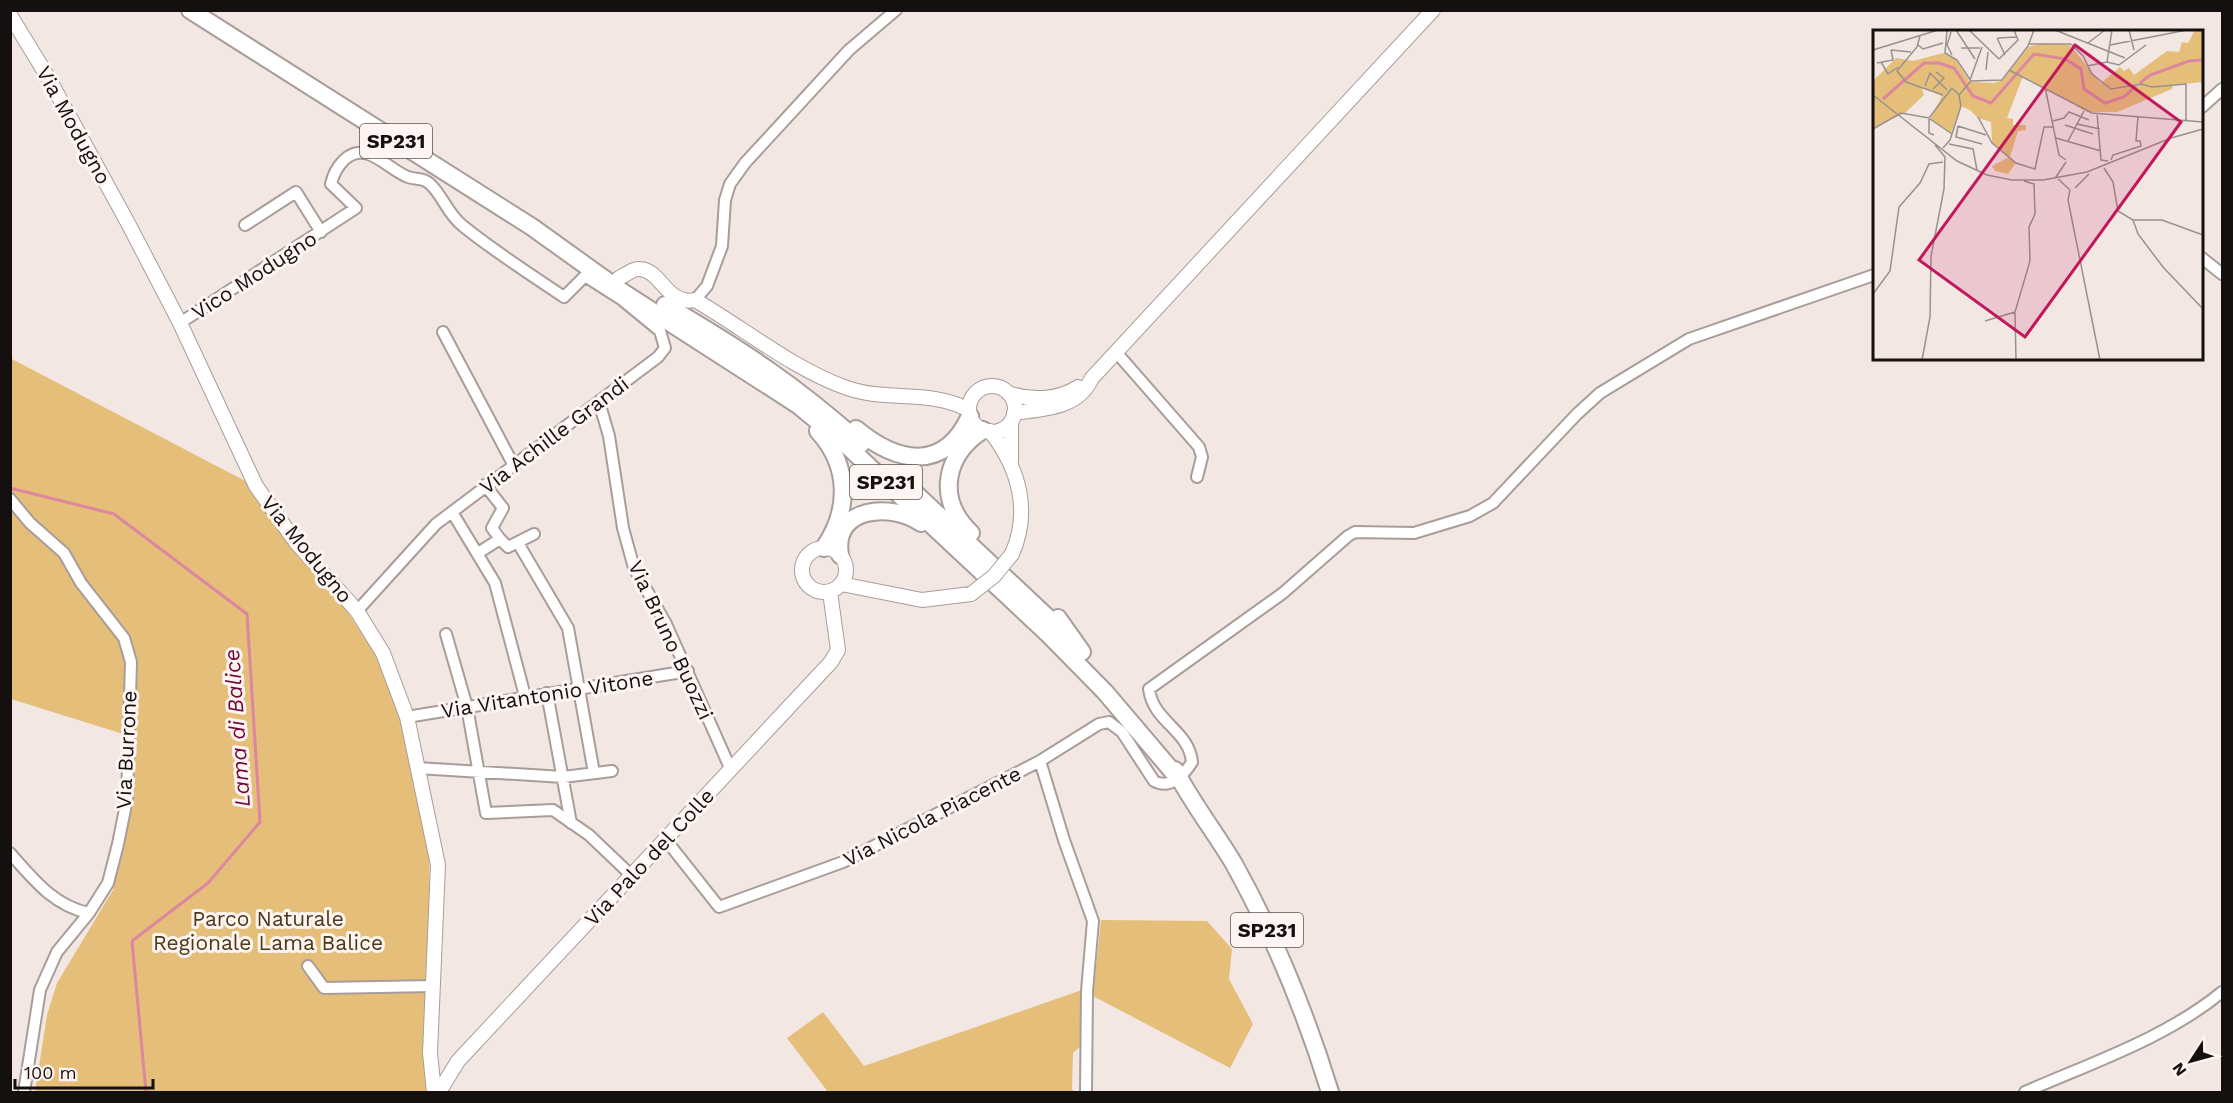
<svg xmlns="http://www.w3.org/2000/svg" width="2233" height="1103" viewBox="0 0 2233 1103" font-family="'Work Sans',sans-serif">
<rect width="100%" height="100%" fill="#f2e7e3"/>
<path fill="#e5be79" d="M10,358L251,484L343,605L398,689L429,830L431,1092H35L47,1015L57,983L113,890L134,784L136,738L11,699Z
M1101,920L1207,921L1232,949L1229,979L1253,1024L1230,1068L1093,996Z
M1082,990L1081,1046L1073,1053L1072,1089L1074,1092H828L787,1038L823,1012L864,1066Z"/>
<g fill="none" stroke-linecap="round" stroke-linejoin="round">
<path stroke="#dc879f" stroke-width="3" d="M10,488L114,514L247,614L260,822L208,883L132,941L146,1092"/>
<defs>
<path id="street" d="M2202,107L2222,89
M245,225L296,192L321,232
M2202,258L2222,274
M695,300L707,286L722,246L725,200L730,184L745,163L849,50L896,10
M180,323L356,208L331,184C333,175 337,167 344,160C366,139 387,169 408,177C416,180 422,177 429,183C443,195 447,214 463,226C495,252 530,274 564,297L585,276L621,299L660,331L665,348L658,357L436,524L357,611
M443,332L513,464
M1116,352L1199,447L1202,457L1197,477
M599,402L609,436L623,528L634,568L666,624L731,770
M485,485L503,508L492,528L500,539
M10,499L30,523L64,553L81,583L124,638L131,662L127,799L118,844L108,883L89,913L57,952L40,990L24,1092
M452,512L495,583L525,696
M518,543L568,628L594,773
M478,553L500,539L508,547L534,534
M446,634L467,707L486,813L553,810L589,835L632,876
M547,693L571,823
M407,717L688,671
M1040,761L1099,724L1109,722L1122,732L1154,781C1170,790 1184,775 1192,762C1189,730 1153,722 1149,689L1283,593L1348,536L1355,532L1414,533L1470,516L1493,503L1577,414L1600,393L1689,339L1874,275
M417,768L563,777L612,771
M666,840L719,907L843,862L1040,761L1064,840L1093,921L1087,991L1086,1092
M10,853C33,879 54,906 89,913
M308,966L324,988L433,986
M2025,1092C2091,1063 2166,1038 2222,992"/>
<path id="secondary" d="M10,15L49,79L129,225L180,323L256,486L295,541L357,611L383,653L407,717L438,865L430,1053L434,1092
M619,278C625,275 634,268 640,269C661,270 667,306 695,300C745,329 793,369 847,388C887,402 931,389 969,410
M969 409a23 23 0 1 1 46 0a23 23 0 1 1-46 0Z
M1008,393C1031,401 1058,400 1078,387
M1014,413C1043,409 1078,409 1092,378L1433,10
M990,431C1019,468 1031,511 1012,554
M1011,461V421
M802 570a22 22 0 1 1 44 0a22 22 0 1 1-44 0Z
M841,584L922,600L971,594
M439,1092L458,1061L831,662L838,650L830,592"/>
<path id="primary" d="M190,10L532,227L624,293L798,405L843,442L1048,634L1105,692L1179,779
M665,305C740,349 796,385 861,444
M856,429C897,463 944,473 970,416
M818,431C850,466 850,510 824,548
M915,493L1061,630
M971,533C936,500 944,455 983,430
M840,555C832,507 891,502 921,523
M1058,618L1082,652
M1175,770C1192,803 1215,832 1234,864C1274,936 1306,1014 1330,1092"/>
</defs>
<use href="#street" stroke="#a89d99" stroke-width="14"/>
<use href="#secondary" stroke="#a89d99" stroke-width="16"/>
<use href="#primary" stroke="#a89d99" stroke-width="20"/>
<use href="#street" stroke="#fff" stroke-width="10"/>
<use href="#secondary" stroke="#fff" stroke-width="14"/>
<use href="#primary" stroke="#fff" stroke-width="16"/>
<defs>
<path id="secondary-bridge" d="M971,594L994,576L1012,554"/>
</defs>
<use href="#secondary-bridge" stroke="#a89d99" stroke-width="16" stroke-linecap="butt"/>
<use href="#secondary-bridge" stroke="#fff" stroke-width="14"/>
</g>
<g text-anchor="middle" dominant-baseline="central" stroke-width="6" stroke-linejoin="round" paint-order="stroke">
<g fill="#fef5f2" stroke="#5a5553" stroke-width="1.5">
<rect x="360" y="124" width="72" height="34" rx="4.5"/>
<rect x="850" y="465" width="72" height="34" rx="4.5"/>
<rect x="1231" y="913" width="72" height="34" rx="4.5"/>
</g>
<g font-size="20" font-weight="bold" fill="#14100f">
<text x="396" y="141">SP231</text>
<text x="886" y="482">SP231</text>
<text x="1267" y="930">SP231</text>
</g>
<g font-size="21" fill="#14100f" stroke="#fef5f2">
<text transform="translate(74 125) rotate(61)">Via Modugno</text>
<text transform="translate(254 275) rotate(-33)">Vico Modugno</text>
<text transform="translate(554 435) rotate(-37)">Via Achille Grandi</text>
<text transform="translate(307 549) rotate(51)">Via Modugno</text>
<text transform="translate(671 640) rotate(65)">Via Bruno Buozzi</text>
<text transform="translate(547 694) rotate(-9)">Via Vitantonio Vitone</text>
<text transform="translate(126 750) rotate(-87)">Via Burrone</text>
<text transform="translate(932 816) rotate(-27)">Via Nicola Piacente</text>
<text transform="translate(649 857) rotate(-47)">Via Palo del Colle</text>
</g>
<g font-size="21" fill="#4a3816" stroke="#fef5f2">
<text x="268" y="918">Parco Naturale<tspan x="268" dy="24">Regionale Lama Balice</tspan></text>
</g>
<g font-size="22" font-style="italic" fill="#700737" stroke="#fef5f2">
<text transform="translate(237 728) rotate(-94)">Lama di Balice</text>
</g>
</g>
<g transform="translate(1873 30)">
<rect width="330" height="330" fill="#f2e7e3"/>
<path d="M322,0H330V52L300,55L299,59L244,82H214L150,46L134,88L140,89V95H153V100L145,101L137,127L119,113L118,92L105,88L97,80L88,76L78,103L57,89L69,66L48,56L51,65L32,83L0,98V51L23,28L40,31L70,23L83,30L97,52L121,53L130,50L155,17L171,13L197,15L228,53L247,37L251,41L256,38L261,45L294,21L306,22L309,12L315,13ZM136,127L143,133L135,144L122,141L119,136Z" fill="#e5be79"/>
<path fill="none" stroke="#dc879f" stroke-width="3" d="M267,53L277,45L316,31L330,30M10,69L51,33H66L81,38L100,66L118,73L161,24L192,29L208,39L211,59L232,73L251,67L263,56"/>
<path fill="none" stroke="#99918e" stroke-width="1.5" d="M74,0L72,23L84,30L98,51M83,0L102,29M96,0L126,29M182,0L252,28M256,0L261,20M78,2L74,15L79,25M47,6L44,17L24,41L33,52L70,65M124,8L132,25M125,8L144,7M215,13L232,0M156,14H198M198,14L210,26L219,44L238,59L268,54L279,57L313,54V92M45,15L50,19L70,13M237,15L314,0M88,18H107M0,20L65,0M18,20L38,22M126,29L145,10L141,0M8,32L15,44L25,37M234,32L239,0M4,33L20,30L18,20M214,36L234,32L246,35L273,15M113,40L115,22M136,40L219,83L330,92M97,50L109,17M98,51L129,50L155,16L161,0M52,56L57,43L74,60M172,57L186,125L193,130M79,58L86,65L98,51M60,59L71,48L63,42M0,65L84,131L114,145L139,150H170L214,142L298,108L330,99M224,83L228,130L235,131M105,87L119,113L143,133L162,139L171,97H181M56,89V103L61,105M57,89L79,104M180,91L191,88L196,82L216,90M204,94L227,99M192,95L220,104M85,96L83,107L109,114M85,96L113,105M0,99L28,83L56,88L79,58M183,108L228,121M195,111L211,81M76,114L100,119L104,140M70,118L77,110L88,76L86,65M238,130L240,125L268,116L267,111H263L265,86M193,132L183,147L197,160M231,138L240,152L245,181L260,190L265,204L290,237L330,279M202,158L216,144M197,160L195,170L227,330M260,190H289L330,205M0,264L17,241L26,177L47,153L56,134L70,132M112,291L142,282M49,330L57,287L58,226L71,159L72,127L62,115M143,330L142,282L157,231L156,197L162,184L161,154L151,151"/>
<path fill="#c2185b" fill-opacity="0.15" stroke="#c2185b" stroke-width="3" d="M202,15L308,92L152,307L46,230Z"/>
<rect width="330" height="330" fill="none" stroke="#14100f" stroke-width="3"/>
</g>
<rect width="2233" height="1103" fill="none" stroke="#14100f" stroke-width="24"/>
<g transform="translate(2191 1061) rotate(234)" stroke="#fef5f2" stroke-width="4.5" paint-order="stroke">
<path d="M0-4.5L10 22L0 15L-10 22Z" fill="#14100f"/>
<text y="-9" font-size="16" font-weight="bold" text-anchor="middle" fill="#14100f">N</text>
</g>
<path d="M15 1079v9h138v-9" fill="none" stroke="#14100f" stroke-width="3"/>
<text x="24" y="1079" font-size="18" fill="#14100f" stroke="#fef5f2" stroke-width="4.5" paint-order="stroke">100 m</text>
</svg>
